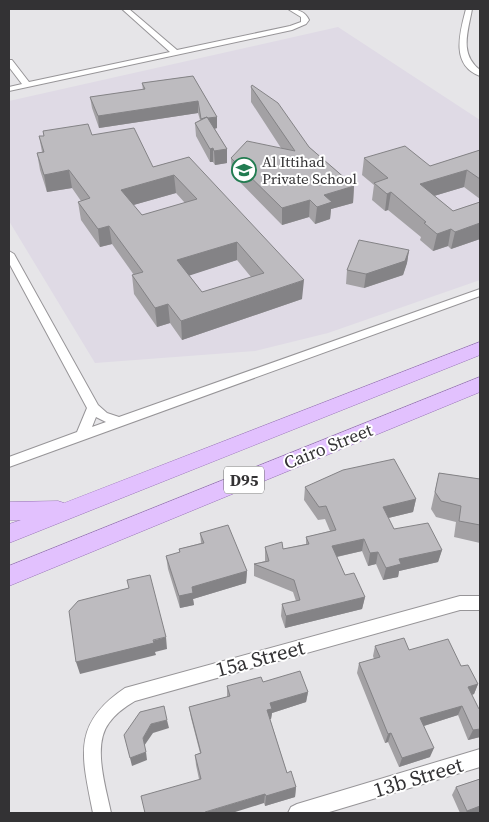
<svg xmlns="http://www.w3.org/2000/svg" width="489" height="822" viewBox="0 0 489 822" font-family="'Source Serif 4',serif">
<rect width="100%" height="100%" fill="#e6e5e8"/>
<path fill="#dfdae5" d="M338,27L480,120V280L328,333L255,351L95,363L9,221V101Z"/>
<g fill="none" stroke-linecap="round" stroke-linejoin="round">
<defs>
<path id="minor" d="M122,9H129L177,50L290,26L301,22V17L288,9C297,9 305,11 309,20L306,24L292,30L9,91V87L22,84L9,67V60H12L29,82L170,52Z
M466,9H472C468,32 459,54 480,70V76C450,65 460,32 466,9Z
M9,251L14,254L98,405L107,413L119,417L480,289V296L9,467V457L77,432L87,408L9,263ZM96,417L106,422L92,427Z
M460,596H480V610H460L135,701C125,707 116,713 109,723C92,745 106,788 111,813H93C82,757 71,724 125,688Z
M480,749V767L326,813H288L291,807L297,804Z"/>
<path id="primary" d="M480,342V355L9,543V524L21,520H9V502L58,501L64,503Z
M480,377V392L9,586V566Z"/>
</defs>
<use href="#minor" stroke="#979598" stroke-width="2"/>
<use href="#primary" stroke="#9874b7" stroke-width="1"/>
<use href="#minor" fill="#fff" fill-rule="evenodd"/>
<use href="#primary" fill="#e2c1fe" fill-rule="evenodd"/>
</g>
<path fill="#a3a1a4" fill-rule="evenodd" d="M193,76L217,117V128L215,129L227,149V163L215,165L213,162H210L196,136L195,123L200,120L198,113L99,128L92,108L90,97L143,90L142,83Z
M251,87L309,147L354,186L353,203L331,209L330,219L315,224L309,217L282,225L232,174L231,158L281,148L251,102Z
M43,131L92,135L153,167L189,157L302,299L182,340L170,323L157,327L134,294L132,275H134L112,244L100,247L81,220L78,202L81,201L72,188L47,192L40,170L37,153L42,152L39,136H44ZM176,193L185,203L142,215L133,205ZM237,260L251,277L202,292L189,275Z
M480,150V199L464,187L434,196L453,211L480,202V239L451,249L448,246L433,251L420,240L421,237L388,210L385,211L372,200L374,185L362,175L364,158L430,166Z
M409,250L407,263L403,275L364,288L346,284L347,270Z
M439,473L480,479V543L454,537L456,522L436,517L431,509Z
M305,487L416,499L413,512L388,518L394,529L442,550L438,562L399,571L398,577L383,580L376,564L368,566L362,551L337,557L345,575L365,597L362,609L285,628L281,616L282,604L296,601L293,592L254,576V564L265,561V547L283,549L306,544V537L330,531L325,519L318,520L304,500Z
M200,533L247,571L246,583L193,599L194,605L180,608L168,569L166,556L180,553L179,549L201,543Z
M375,646L409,650L461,666L478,684L474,694L472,695L480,737L468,740L458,715L424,726L430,757L399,767L388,742L385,743L357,673L359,663L374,659L373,656Z
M263,682L308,692L306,702L272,713L271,719H270L287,773L296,787L295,797L265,806L264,803L199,779L196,765L195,755L200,753L191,718L189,707L227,697V686Z
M480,779V812L478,813H460L452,795L456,787Z"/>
<path fill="#848386" d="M198,101V113L99,128L98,116Z
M217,117V128L201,131V119Z
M213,148V162H210V149Z
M227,149V163L215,165L214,151Z
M69,170L72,188L47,192L44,175Z
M467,170L464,187L417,201L420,184Z
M174,175L176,193L123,208L121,190Z
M354,186L353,203L331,209L330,219L315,224L317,207L324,195Z
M391,192L388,210L385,211L387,194Z
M310,200L309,217L282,225V208Z
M480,223V239L451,249L455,232Z
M109,226L112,244L100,247L98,229Z
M451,229L448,246L433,251L437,234Z
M237,242V260L179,279L177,260Z
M409,250L407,263L403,275L364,288L366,274Z
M304,280L302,299L182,340L181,321Z
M168,304L170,323L157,327L155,308Z
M416,499L413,512L380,520L383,507Z
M364,539L362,551L331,558L332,546Z
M442,550L438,562L399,571L398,577L383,580L386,568L399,559Z
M378,552L376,564L368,566L370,553Z
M247,571L246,583L193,599L194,605L180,608L179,596L192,587Z
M365,597L362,609L285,628L286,616Z
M166,637L167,649L155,652L156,655L80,674L76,662Z
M478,684L474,694L464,697L468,687Z
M308,692L306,702L272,713L271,719L267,720V710L270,703Z
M462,706L458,715L417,728L420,718Z
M167,720L169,728L153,733L144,746L143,738L151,724Z
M480,729V737L468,740L473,730Z
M391,733L388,742L385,743L388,734Z
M434,748L430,757L399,767L402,758Z
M146,752L147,760L132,766L130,758Z
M296,787L295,797L265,806L266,796Z
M265,794L264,803L232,813H205V812Z
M480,806V812L478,813H465L467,811Z"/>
<path fill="#bdbbbf" stroke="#848386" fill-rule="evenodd" d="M193,76L217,117L208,118L207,117L201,119L198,101L98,116L90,97L145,89L142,83Z
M252,85L278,103L309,147L354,186L324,195L332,202L317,207L310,200L282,208L231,158L247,141L295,151L251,87Z
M207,117L227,149L214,151L213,148L210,149L195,123Z
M88,124L92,135L134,128L153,167L189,157L304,280L181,321L168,304L155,308L132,275L143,272L109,226L98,229L78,202L90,198L69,170L44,175L37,153L44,152L39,136H44L43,131ZM174,175L197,199L142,215L121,190ZM237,242L264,273L202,292L177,260Z
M405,146L430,166L480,150V179L467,170L420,184L453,211L480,202V223L455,232L451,229L437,234L424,223L426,222L391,192L387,194L374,183L388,178L364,158Z
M359,240L409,250L405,261L366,274L347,270Z
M394,459L416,499L383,507L394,529L428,523L442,550L399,559L401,564L386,568L378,552L370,553L364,539L332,546L345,575L354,573L365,597L286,616L282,604L300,600L294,580L254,564L269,561L265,547L282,542L283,549L309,544L306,537L336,530L326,506L319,507L305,487L343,470Z
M439,473L480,479V525L459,521L461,506L441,501L435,492Z
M228,525L247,571L192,587L193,593L179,596L166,556L180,552L179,549L204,543L200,533Z
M150,575L166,637L153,640L154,643L76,662L69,611L78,601L129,588L127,580Z
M404,638L409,650L448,639L461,666L468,665L478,684L468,687L479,709H480V729L473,730L462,706L420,718L434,748L402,758L391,733L388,734L359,663L380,657L375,646Z
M300,671L308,692L270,703L272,709L267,710L287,773L291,771L296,787L266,796L265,794L205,812V813H145L141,796L201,779L195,755L201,753L189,707L230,696L227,686L261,677L263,682Z
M164,706L167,720L151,724L143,738L146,752L130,758L124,735L140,712Z
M480,779V806L467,811L456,787Z"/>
<defs>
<symbol id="school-ring" viewBox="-11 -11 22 22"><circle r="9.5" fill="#fff" stroke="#227c51" stroke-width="1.5"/><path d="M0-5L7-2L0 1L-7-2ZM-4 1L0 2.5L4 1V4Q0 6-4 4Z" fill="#227c51"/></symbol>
</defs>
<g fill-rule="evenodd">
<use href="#school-ring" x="230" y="156" width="28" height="28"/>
</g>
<g text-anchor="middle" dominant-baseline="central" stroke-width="4" stroke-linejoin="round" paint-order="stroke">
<g font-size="15" fill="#333234" stroke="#fff" text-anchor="start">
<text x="262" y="161">Al Ittihad<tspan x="262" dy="17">Private School</tspan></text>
</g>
<rect fill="#fff" stroke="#707071" stroke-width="1" x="224" y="466.5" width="40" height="27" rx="4"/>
<g font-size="16" font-weight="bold" fill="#333234">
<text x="244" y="480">D95</text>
</g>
<g font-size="18" fill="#333234" stroke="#fff">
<text transform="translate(328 446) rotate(-22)">Cairo Street</text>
</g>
<g font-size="21" fill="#333234" stroke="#fff">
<text transform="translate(260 658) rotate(-15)">15a Street</text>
<text transform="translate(418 777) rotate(-17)">13b Street</text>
</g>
</g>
<rect width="489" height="822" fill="none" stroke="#333234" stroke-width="20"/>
</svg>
